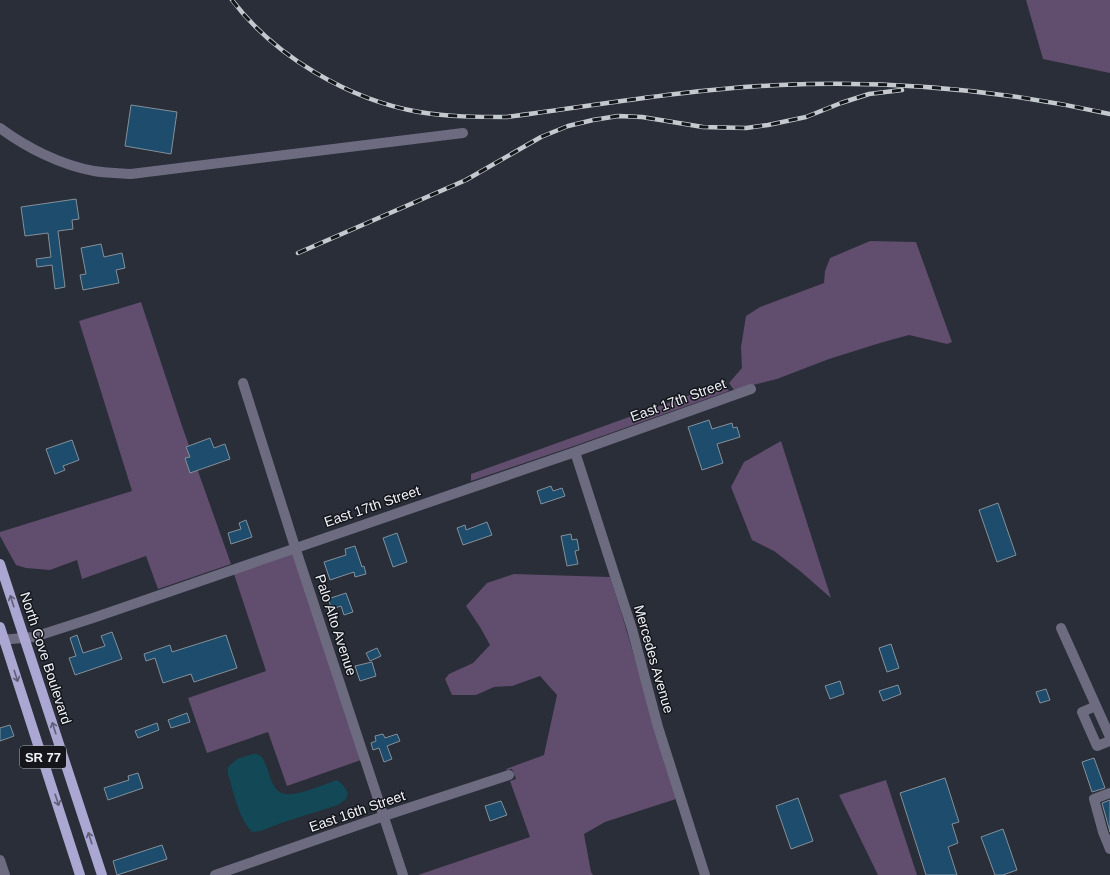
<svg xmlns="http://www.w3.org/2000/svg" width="1110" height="875" viewBox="0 0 1110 875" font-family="Arial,sans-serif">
<rect width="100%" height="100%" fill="#292e38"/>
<path fill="#614d6d" d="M1026,0H1110V73L1043,59Z
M870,241L916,242L952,342L947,344L909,335L880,343L829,359L777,379L734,390L729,383L742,368L741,347L746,316L760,307L824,283L825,271L830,258Z
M141,302L182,426L231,564L158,589L146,556L82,579L77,560L50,570L26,568L16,565L0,536V532L132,491L79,321Z
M726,382V386L729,391L574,446L471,481V474Z
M781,441L831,598L800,571L774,551L752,540L731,487L744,462Z
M293,554L361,760L287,786L268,732L207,753L188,698L266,671L234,574Z
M514,574L610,577C634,651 653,726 676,799L605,822L584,834L591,872L593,875H418L530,837L510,781L516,779L512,769L507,770L506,769L544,755L557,695L540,676L512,686L494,687L476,695H452L445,679L449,674L473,663L490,645L480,627L466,606L487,583Z
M886,780L917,875H878L839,795Z"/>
<path fill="#134956" d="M253,754C255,754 257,754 259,755C271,762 267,792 286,794C298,796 325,784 337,780L343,785L348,793L346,799L338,805L281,823L261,831L252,832C238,817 234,793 228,774V767L237,759Z"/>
<path fill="#1d4c6c" stroke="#84909a" d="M131,105L177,112L171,154L125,146Z
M76,199L79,219L72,220L73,229L58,231L65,287L55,289L52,265L37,267L36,259L51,257L48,233L25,236L21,207Z
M101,244L104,257L122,253L125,268L116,270L119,283L83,290L80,275L86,274L81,248Z
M709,420L712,429L732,423L733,428L737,427L740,437L717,444L723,463L702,470L688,427Z
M210,438L214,448L225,444L230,459L190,473L185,458L190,457L186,447Z
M72,440L79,460L63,466L65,470L55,474L46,449Z
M551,486L553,491L562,488L565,496L541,504L537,491Z
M998,503L1016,555L997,562L979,510Z
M246,520L252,537L231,544L228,533L241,529L239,523Z
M487,522L492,535L463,545L457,528L465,525L466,530Z
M397,533L407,562L393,567L383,538Z
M571,534L572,540L577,539L579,550L575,551L578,564L567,566L561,536Z
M355,546L362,567L364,566L366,574L355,577L354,572L330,580L324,562L346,555L345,549Z
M346,593L353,612L344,615L341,606L332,609L328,599Z
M112,632L122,659L75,675L69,658L76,656L70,638L77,635L83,653L105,646L101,636Z
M226,635L237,668L194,682L191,674L163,683L155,658L146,661L144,654L170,645L172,652Z
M891,644L899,668L887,672L879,648Z
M377,648L381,656L370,661L366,653Z
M372,662L376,676L360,681L355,666Z
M840,681L844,694L830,699L825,686Z
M898,685L901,694L883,701L879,691Z
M1046,689L1050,700L1040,703L1036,692Z
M187,713L190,722L171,728L168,720Z
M157,723L159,730L138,738L135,731Z
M10,725L14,736L0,741V728Z
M383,734L385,738L397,734L400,741L387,746L392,759L384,762L379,748L373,750L371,743L376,741L375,736Z
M1094,758L1105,788L1092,792L1082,762Z
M138,773L143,788L108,800L104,788L129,780L128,776Z
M945,778L959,822L952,824L958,843L948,847L957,875H926L900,793Z
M798,798L813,841L791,849L776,806Z
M1110,800V832L1102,803Z
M501,801L507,815L490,821L485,806Z
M1003,829L1017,870L1003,875H995L981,837Z
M162,845L167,859L117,875L113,861Z"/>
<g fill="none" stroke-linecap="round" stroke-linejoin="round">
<path stroke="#6d6b80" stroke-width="10" d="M0,128C27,148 61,165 94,171C106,173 119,173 131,174L463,133
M243,383L295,547L403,875
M575,452L632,629L658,727L705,875
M1061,628L1110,737
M0,640L34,637L93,618L575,452L751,389
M1096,706L1082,712L1097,746L1110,741
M1110,793L1094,799L1103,832L1110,849
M0,860L5,875
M215,875L384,816L509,775"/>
<path stroke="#aba7d3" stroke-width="10" d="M0,564L102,875
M0,627L80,875"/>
<defs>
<path id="rail" d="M232,0C275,57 350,100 419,112C449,117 478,117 507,117C598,105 689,89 780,85C890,80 1002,90 1110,114
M298,253L466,180L541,137L568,126L593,120L618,116L642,117L703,127L746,128L768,125L806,117L841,103L869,94L902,90"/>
</defs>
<use href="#rail" stroke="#c4c9cf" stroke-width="4.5"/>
<use href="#rail" stroke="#14161b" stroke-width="3" stroke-dasharray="9" stroke-linecap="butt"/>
</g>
<defs><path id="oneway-shaft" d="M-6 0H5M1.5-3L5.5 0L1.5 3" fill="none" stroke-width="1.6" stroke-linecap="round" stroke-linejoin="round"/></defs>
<g stroke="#605e77">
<use href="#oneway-shaft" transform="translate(12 601) rotate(-108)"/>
<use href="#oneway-shaft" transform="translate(16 676) rotate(72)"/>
<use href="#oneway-shaft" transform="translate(54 728) rotate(-108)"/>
<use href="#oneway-shaft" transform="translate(57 800) rotate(72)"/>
<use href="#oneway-shaft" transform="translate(90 838) rotate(-108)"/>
</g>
<g text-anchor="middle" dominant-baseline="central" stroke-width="3" stroke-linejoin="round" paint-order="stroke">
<rect fill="#14161b" stroke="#adb1b6" stroke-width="1" x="20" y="746" width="46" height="22" rx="3"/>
<g font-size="13" font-weight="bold" fill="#eff3f9">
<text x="43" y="757">SR 77</text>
</g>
<g font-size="14" fill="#eff3f9" stroke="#14161b">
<text transform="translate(678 400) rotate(-20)">East 17th Street</text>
<text transform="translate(372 506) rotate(-19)">East 17th Street</text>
<text transform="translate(336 625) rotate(72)">Palo Alto Avenue</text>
<text transform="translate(46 658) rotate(72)">North Cove Boulevard</text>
<text transform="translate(654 659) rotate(74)">Mercedes Avenue</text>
<text transform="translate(357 811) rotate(-19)">East 16th Street</text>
</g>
</g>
</svg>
